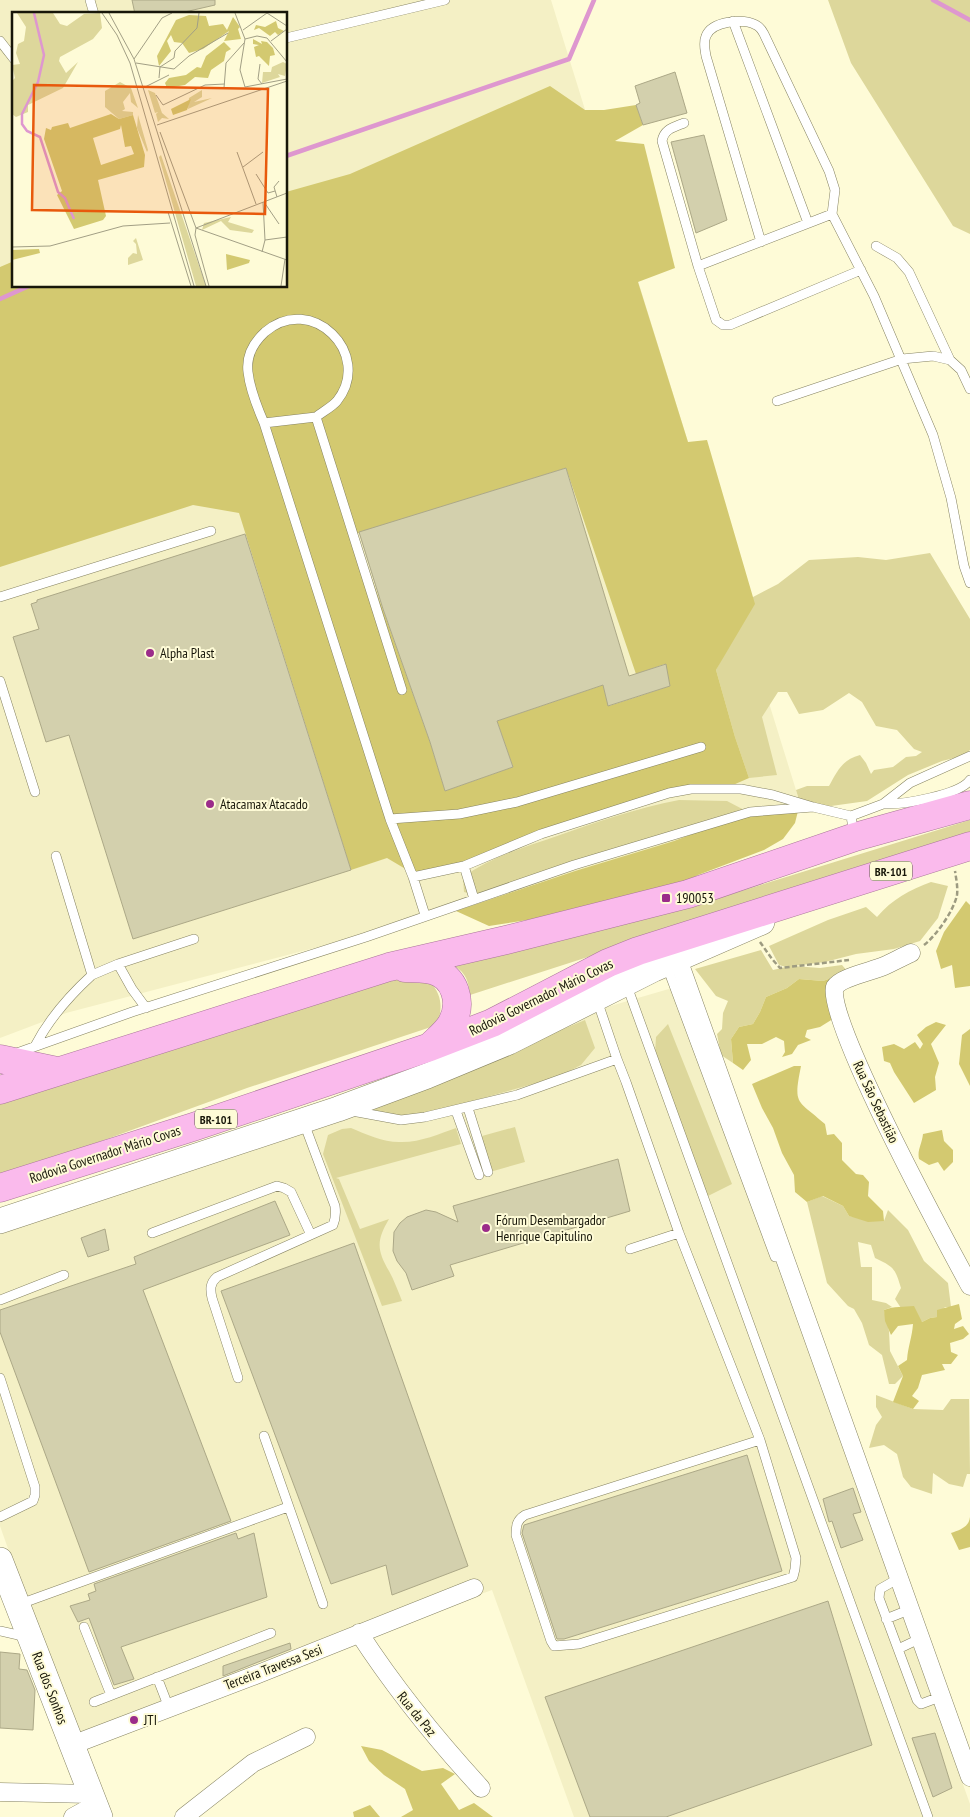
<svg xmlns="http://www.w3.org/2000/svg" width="970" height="1817" viewBox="0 0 970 1817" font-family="'PT Sans Narrow',sans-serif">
<rect width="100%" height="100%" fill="#fefbd7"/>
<path fill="#f4f0c5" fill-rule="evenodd" d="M0,0H551L800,803L575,871L456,911L66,1013L0,1038ZM14,14H286V286H14Z
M679,986L970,1804V1817H574L492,1590L169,1708L83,1742L28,1605L0,1526V1228L590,1012Z"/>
<path fill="#ddd79b" d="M828,0H970V234L953,226L851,63Z
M930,553L970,619V750L962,756L942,761L908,775L867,801L824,807L800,803L796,790L807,786H829C838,770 842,760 860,755L866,763L871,774L874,770L893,767L906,757L916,756L922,752L914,749L897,730L876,726L862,702L849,693L823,710L799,714L787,692H778L762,717L777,775L749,778L735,737L716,670L753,597L778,584L809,560L858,557L886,560Z
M679,800L727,801L748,812L478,896L464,892L463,877C491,857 525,847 557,836C597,822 637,808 679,800Z
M970,820V834L470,995C468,974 462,970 445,960L709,901Z
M931,882L948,886L938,918L920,941L894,949L856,954L825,962L793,966L820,968L842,965L848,972L823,981L799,979L787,988L766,997L760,1012L753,1024L739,1027L731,1039L733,1063L721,1055L717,1034L722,1029L723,1013L728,1001L716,996L695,969L761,950L773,970L786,967L779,965L769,946L828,920L866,907L877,917C892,899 910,890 931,882Z
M392,976L430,981C442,996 443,1007 437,1025L247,1088L0,1178V1103Z
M585,1020L595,1048L581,1065L558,1077L422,1115L409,1118L366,1109L412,1092Z
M668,1024L732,1184L700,1200L655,1054L656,1037Z
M515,1127L525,1162L490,1172L482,1136Z
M351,1128C365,1134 383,1142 399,1142C419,1143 439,1134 456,1128L461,1144L336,1178L339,1179L360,1229L389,1219C376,1241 377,1250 389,1271C394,1280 398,1291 402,1301L382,1306L323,1154L328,1135L342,1129Z
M822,1196L843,1206L849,1216L884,1221L888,1210L908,1230L924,1261L948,1283L951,1307H945L937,1317L930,1318L922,1322L901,1308L895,1299L901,1288C895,1268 894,1267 875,1258L871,1245L858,1242L861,1267H872V1300L886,1303L892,1307L884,1310L889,1331L890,1351L903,1376L895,1384H889L882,1355L869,1345L862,1323L854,1309L848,1306L827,1283L807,1202Z
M876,1395L913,1409L943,1410L951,1399H969L970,1474H967L963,1487L949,1484L933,1473L932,1494L911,1487L903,1477L897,1454L884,1445L869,1448L876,1425L882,1417L876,1407Z"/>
<path fill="#d3c970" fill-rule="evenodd" d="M550,86L585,110H604L636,105L643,125L615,141L644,144L675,268L638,282L688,442L707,440L755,604L716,670L735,737L749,778L733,785L671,793L468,862L414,874L387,858L351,870L239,513L193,505L0,567V267L14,261V286H286V192L350,174ZM566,468L636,674L665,664L670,686L609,706L603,685L497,721L513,767L445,791L430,742L356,534Z
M800,803L795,823L783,839L764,850L698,875L662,895L553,916L489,926L456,911L575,871L674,841L737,817Z
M966,901L970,905V986L955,988L952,965L941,969L936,951L944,932Z
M848,972L836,1017L820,1027L807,1030L805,1037L811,1040L798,1045L792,1054L782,1057L785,1052L784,1041L776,1037L762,1044H747L751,1060L743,1070L733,1063L731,1039L739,1027L753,1024L760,1012L766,997L787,988L799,979L823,981Z
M936,1022L946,1025L931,1044L939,1063L935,1077L936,1090L914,1103L894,1072L890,1063L884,1061L882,1047L894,1044L904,1049L915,1042L920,1049L923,1044L917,1035L926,1027Z
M970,1029V1086L959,1064L962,1035Z
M794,1066H801C793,1106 797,1099 825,1124L827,1135L834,1134L842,1143V1160L856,1174L863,1175L869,1182L868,1196L883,1211L884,1221L868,1222L849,1216L843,1206L823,1196L807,1202L795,1192L794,1175L782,1153L773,1128L762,1108L752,1084Z
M942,1130L944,1141L953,1150V1162L944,1171L938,1162L929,1165L919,1159C917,1150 922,1144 923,1134Z
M959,1304L962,1319L955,1324L954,1329L963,1326L969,1334L963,1339L950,1343L951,1352L958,1355L951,1364H942L945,1370L922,1375L918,1388L912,1396L919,1401L913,1409L893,1402L903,1376L898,1366L907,1360C908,1346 912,1338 913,1324L898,1326L891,1335L885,1321L884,1310C894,1306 904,1307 914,1306L922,1322L930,1318L937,1317V1310Z
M970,1517V1558V1547L959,1550L951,1533C960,1530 969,1527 970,1517Z
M361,1746L382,1750L422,1771L443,1768L455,1774L441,1784L459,1810L474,1803L493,1817H401L413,1810L405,1789L384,1775L369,1761Z
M370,1805L380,1817H354L353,1812Z"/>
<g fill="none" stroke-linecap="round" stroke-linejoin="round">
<path stroke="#de97cf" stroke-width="4.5" d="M933,0L970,20
M286,156L569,59L594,0
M0,299L29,286"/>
</g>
<path fill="#d3d0ad" stroke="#aca887" d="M132,0H215V5L176,14H135Z
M675,72L687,113L643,125L636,105L640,103L635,86Z
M704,135L727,220L696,233L671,142Z
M566,468L629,676L666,664L670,686L608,706L603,685L497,721L513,767L445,791L430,742L383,609L359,532Z
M245,534L351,870L133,939L69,735L46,742L13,637L39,629L31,604L37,602V600Z
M618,1159L630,1211L450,1265L454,1276L412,1290L406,1273L397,1261L393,1251L394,1232L400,1223L407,1217L426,1210L436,1212L458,1222L453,1206Z
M275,1201L290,1235L143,1290L231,1521L89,1572L0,1332V1310L136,1264L134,1257Z
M105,1229L109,1250L88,1257L81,1238Z
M354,1243L468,1566L392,1595L386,1565L331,1584L221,1291Z
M747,1455L782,1571L564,1639H557L522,1533L524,1525Z
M853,1488L861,1512L853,1514L863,1540L841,1548L832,1521L829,1522L823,1499Z
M236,1533L238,1539L254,1533L267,1597L121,1647L134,1679L114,1685L89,1618L78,1622L70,1606L90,1600L88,1594L96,1591L94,1584Z
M828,1601L872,1745L666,1817H590L545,1697Z
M290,1643L291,1649L223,1676V1666Z
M0,1652L20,1654L19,1669L27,1670L35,1690L33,1730L0,1728Z
M935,1733L952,1788L933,1797L912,1738Z"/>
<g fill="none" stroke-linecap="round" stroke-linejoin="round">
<defs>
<path id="service" d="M90,0L94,14
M733,21L808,223
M286,38L445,0
M0,41L14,59
M684,123C674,127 664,129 662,141L698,266
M761,242L706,56C705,49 703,43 706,36C712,21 743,18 756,25C760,27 762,30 764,34L829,171L835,190L832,214
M876,246L897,258L909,272L950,360
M861,270L730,325H723L716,320L698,266L832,214L874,296L933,435L951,498L964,566L970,583
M777,401L902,359L933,356L950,360L961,370L970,389
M316,417C322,412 332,407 337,401C374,354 311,292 265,332C253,343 246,356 248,372C250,390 257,407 264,423L390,819L413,877L464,866L541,834L669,793L691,789H741L773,795L813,807
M264,423L316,417L402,690
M0,597L211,531
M0,681L35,792
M883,804C901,805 960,795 970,780
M851,816L883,804L910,783L970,756
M390,819L459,814L517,802L701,747
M464,866L474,899
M413,877L425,915
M118,964L194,939
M666,964L775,1257
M92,975L118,964L132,989L146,1008
M627,986L928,1817
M597,1000L617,1059
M35,1046C49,1019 69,996 92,975L56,856
M14,1054L132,1012L366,937L574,865L750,812L813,807L851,816L854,835
M468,1108L488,1172
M352,1111L401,1120L425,1117L517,1095L617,1059L626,1082L679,1233L760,1440L796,1558L795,1569L793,1577L579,1644L554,1646L551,1641L516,1535C516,1525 517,1520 525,1515L760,1440
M456,1111L479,1175
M152,1233L277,1186L284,1188L291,1192L311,1235
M630,1249L679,1233
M0,1300L64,1275
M0,1378L35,1487V1495L33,1501L0,1517
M238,1378L212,1298C210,1289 210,1283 217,1277L333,1225C336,1218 336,1213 335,1206L304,1123
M264,1436L323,1604
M894,1581L880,1589L879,1598L917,1700L921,1704L937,1698L936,1691
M20,1604L288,1507
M886,1619L906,1611
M84,1627L111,1695
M0,1631L27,1637
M898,1649L917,1640
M157,1677L169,1708
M94,1702L271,1633"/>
<path id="minor" d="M911,953C902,957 893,962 884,966C873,971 841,977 835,987C821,1012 950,1249 970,1286
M678,959L970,1777
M359,1633C396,1690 436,1739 481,1788
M72,1745L253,1676L474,1588
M0,1792L91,1794
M73,1817L95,1805
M184,1817L253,1763L306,1737"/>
<path id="secondary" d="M0,1221L338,1109L427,1076L509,1042L654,969L762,922
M0,1560L100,1817"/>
<path id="trunk" d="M405,968C413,968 423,968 432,970C455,976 463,1002 452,1023C447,1032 438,1039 431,1046
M0,1059L57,1071
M0,1090L389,967L506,940L688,894L855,837L970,805
M0,1188L193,1127L430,1047L492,1023L608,963L638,951L970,846"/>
</defs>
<use href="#service" stroke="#868362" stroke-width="10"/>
<use href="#minor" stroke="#868362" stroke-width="19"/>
<use href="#secondary" stroke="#868362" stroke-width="26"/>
<use href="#trunk" stroke="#a97699" stroke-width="29"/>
<path stroke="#9d9b81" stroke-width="2.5" stroke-dasharray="5 2.5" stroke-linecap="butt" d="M760,942L772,959L780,968L849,960
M924,945C937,935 954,910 957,895C958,887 956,878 955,871"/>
<use href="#service" stroke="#fff" stroke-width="9"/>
<use href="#minor" stroke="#fff" stroke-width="18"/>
<use href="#secondary" stroke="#fff" stroke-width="25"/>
<use href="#trunk" stroke="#fabaec" stroke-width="28"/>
</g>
<g fill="#9b2c8a" stroke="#fefbd7" stroke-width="2">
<circle cx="150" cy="653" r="5"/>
<circle cx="210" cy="804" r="5"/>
<rect x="661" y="893" width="10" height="10" rx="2.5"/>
<circle cx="486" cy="1228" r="5"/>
<circle cx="134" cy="1720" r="5"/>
</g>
<g text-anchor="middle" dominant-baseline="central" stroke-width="4" stroke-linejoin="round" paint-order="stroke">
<g fill="#fefbd7" stroke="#5c5b47" stroke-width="1">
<rect x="870" y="861.5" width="42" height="19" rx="4"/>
<rect x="195" y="1109.5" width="42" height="19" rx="4"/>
</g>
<g font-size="12" font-weight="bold" fill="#171609">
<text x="891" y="871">BR-101</text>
<text x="216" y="1119">BR-101</text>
</g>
<g font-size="14" fill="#171609" stroke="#fefbd7" text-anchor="start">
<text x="160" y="653">Alpha Plast</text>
<text x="220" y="804">Atacamax Atacado</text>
<text x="676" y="898">190053</text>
<text x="496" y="1220">Fórum Desembargador<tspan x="496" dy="16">Henrique Capitulino</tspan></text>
<text x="144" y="1720">JTI</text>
</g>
<g font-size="14" fill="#171609" stroke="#fefbd7">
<text transform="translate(541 997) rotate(-26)">Rodovia Governador Mário Covas</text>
<text transform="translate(876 1102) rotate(65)">Rua São Sebastião</text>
<text transform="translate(105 1154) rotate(-18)">Rodovia Governador Mário Covas</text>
<text transform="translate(273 1667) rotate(-21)">Terceira Travessa Sesi</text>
<text transform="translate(50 1688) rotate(69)">Rua dos Sonhos</text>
<text transform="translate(417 1714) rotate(51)">Rua da Paz</text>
</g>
</g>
<g transform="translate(12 12)">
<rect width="275" height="275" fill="#fefbd7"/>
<path d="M5,1H41L48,12L55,14L72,2L88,1L90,16L81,27L48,45L47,49L54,61L66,50L51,76L16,93V100L4,105L0,102V69L3,66L0,53L8,52L4,41L6,32L12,29L14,15ZM271,50L275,52L273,64L266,62L268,65L250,71L251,60H259L260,55ZM108,70L119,76L126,96L119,90L118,81L111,90L113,97L110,99L121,100V103L107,107L93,95V79ZM136,78L143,81L150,101L157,107L150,106L146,110L144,102L146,100L143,101ZM190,78V85L182,90L200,86L176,97L177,86ZM126,103L136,138L135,140L125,116ZM149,143L194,274H184L147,145ZM219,205L216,210L242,218L240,221L218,218L209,209L190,218L192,211ZM124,226L131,248L116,253V246L121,241L125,242L124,232L121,229Z" fill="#ddd79b"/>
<path d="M177,3L194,4L197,14L211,12L215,18L221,5L228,15L226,17L229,27L212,29L217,19L191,37L177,41L170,31L162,30L159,23L155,29L159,39L147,54L145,44L164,8ZM264,9L266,16L272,19L266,23L263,20L258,24L247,16L242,18L244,13L253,15ZM241,27L250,32L249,29L255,30L261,36L263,43L258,44L257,54L247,44L244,45L242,35L247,33L241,32ZM212,30L219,37L214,40L212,49L199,58L196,66L183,65L173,73L155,76L153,71L157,66L174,63L185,55L189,56L194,44ZM179,87L175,98L161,103L159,97ZM99,102L107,107L121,103L133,143L132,155L86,168L94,204L91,208L62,217L45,183L50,179L32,127L34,116L39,118L40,115L56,111L58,116ZM109,113L113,135L119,134L122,142L89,153L81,126L108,117ZM27,237L28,241L0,248V238ZM214,242L238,248L237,251L215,258Z" fill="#d3c970" fill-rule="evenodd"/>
<path fill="none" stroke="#de97cf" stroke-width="2.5" d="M22,1L32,43L26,70L10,102V112L15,119L28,125L46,180L53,186L62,207"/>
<path fill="none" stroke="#a29f85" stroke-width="1" d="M90,1L105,23L118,51L182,274M97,1L122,47L194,274M223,1L233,27L228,58L233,75L275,67M231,18L255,1L275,14M233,27L245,24L255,26L275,50M259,29L275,17M122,47L150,6L160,1M124,51L162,57L177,44L216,21M248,52L246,67L250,72M147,66L148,55L162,46L163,39L185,16L187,1M131,76L157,63M212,76L214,51L232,31M144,83L151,93L193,73L213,72M145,113L275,69M148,120L184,216L183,223L197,274M225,140L244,192M231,155L251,140M244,162L256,181L263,179M265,185L262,175L267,169M251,190L253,228M252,190L267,212M156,200L179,274M184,216L275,181M184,216L275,248M0,235L38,234L111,214L158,211M250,240L253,228L275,225M269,274L273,247"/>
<path fill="#e8590c" fill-opacity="0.15" stroke="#e8590c" stroke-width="2.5" d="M22,73L256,77L253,202L20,198Z"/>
<rect width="275" height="275" fill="none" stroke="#171609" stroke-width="2.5"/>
</g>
</svg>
